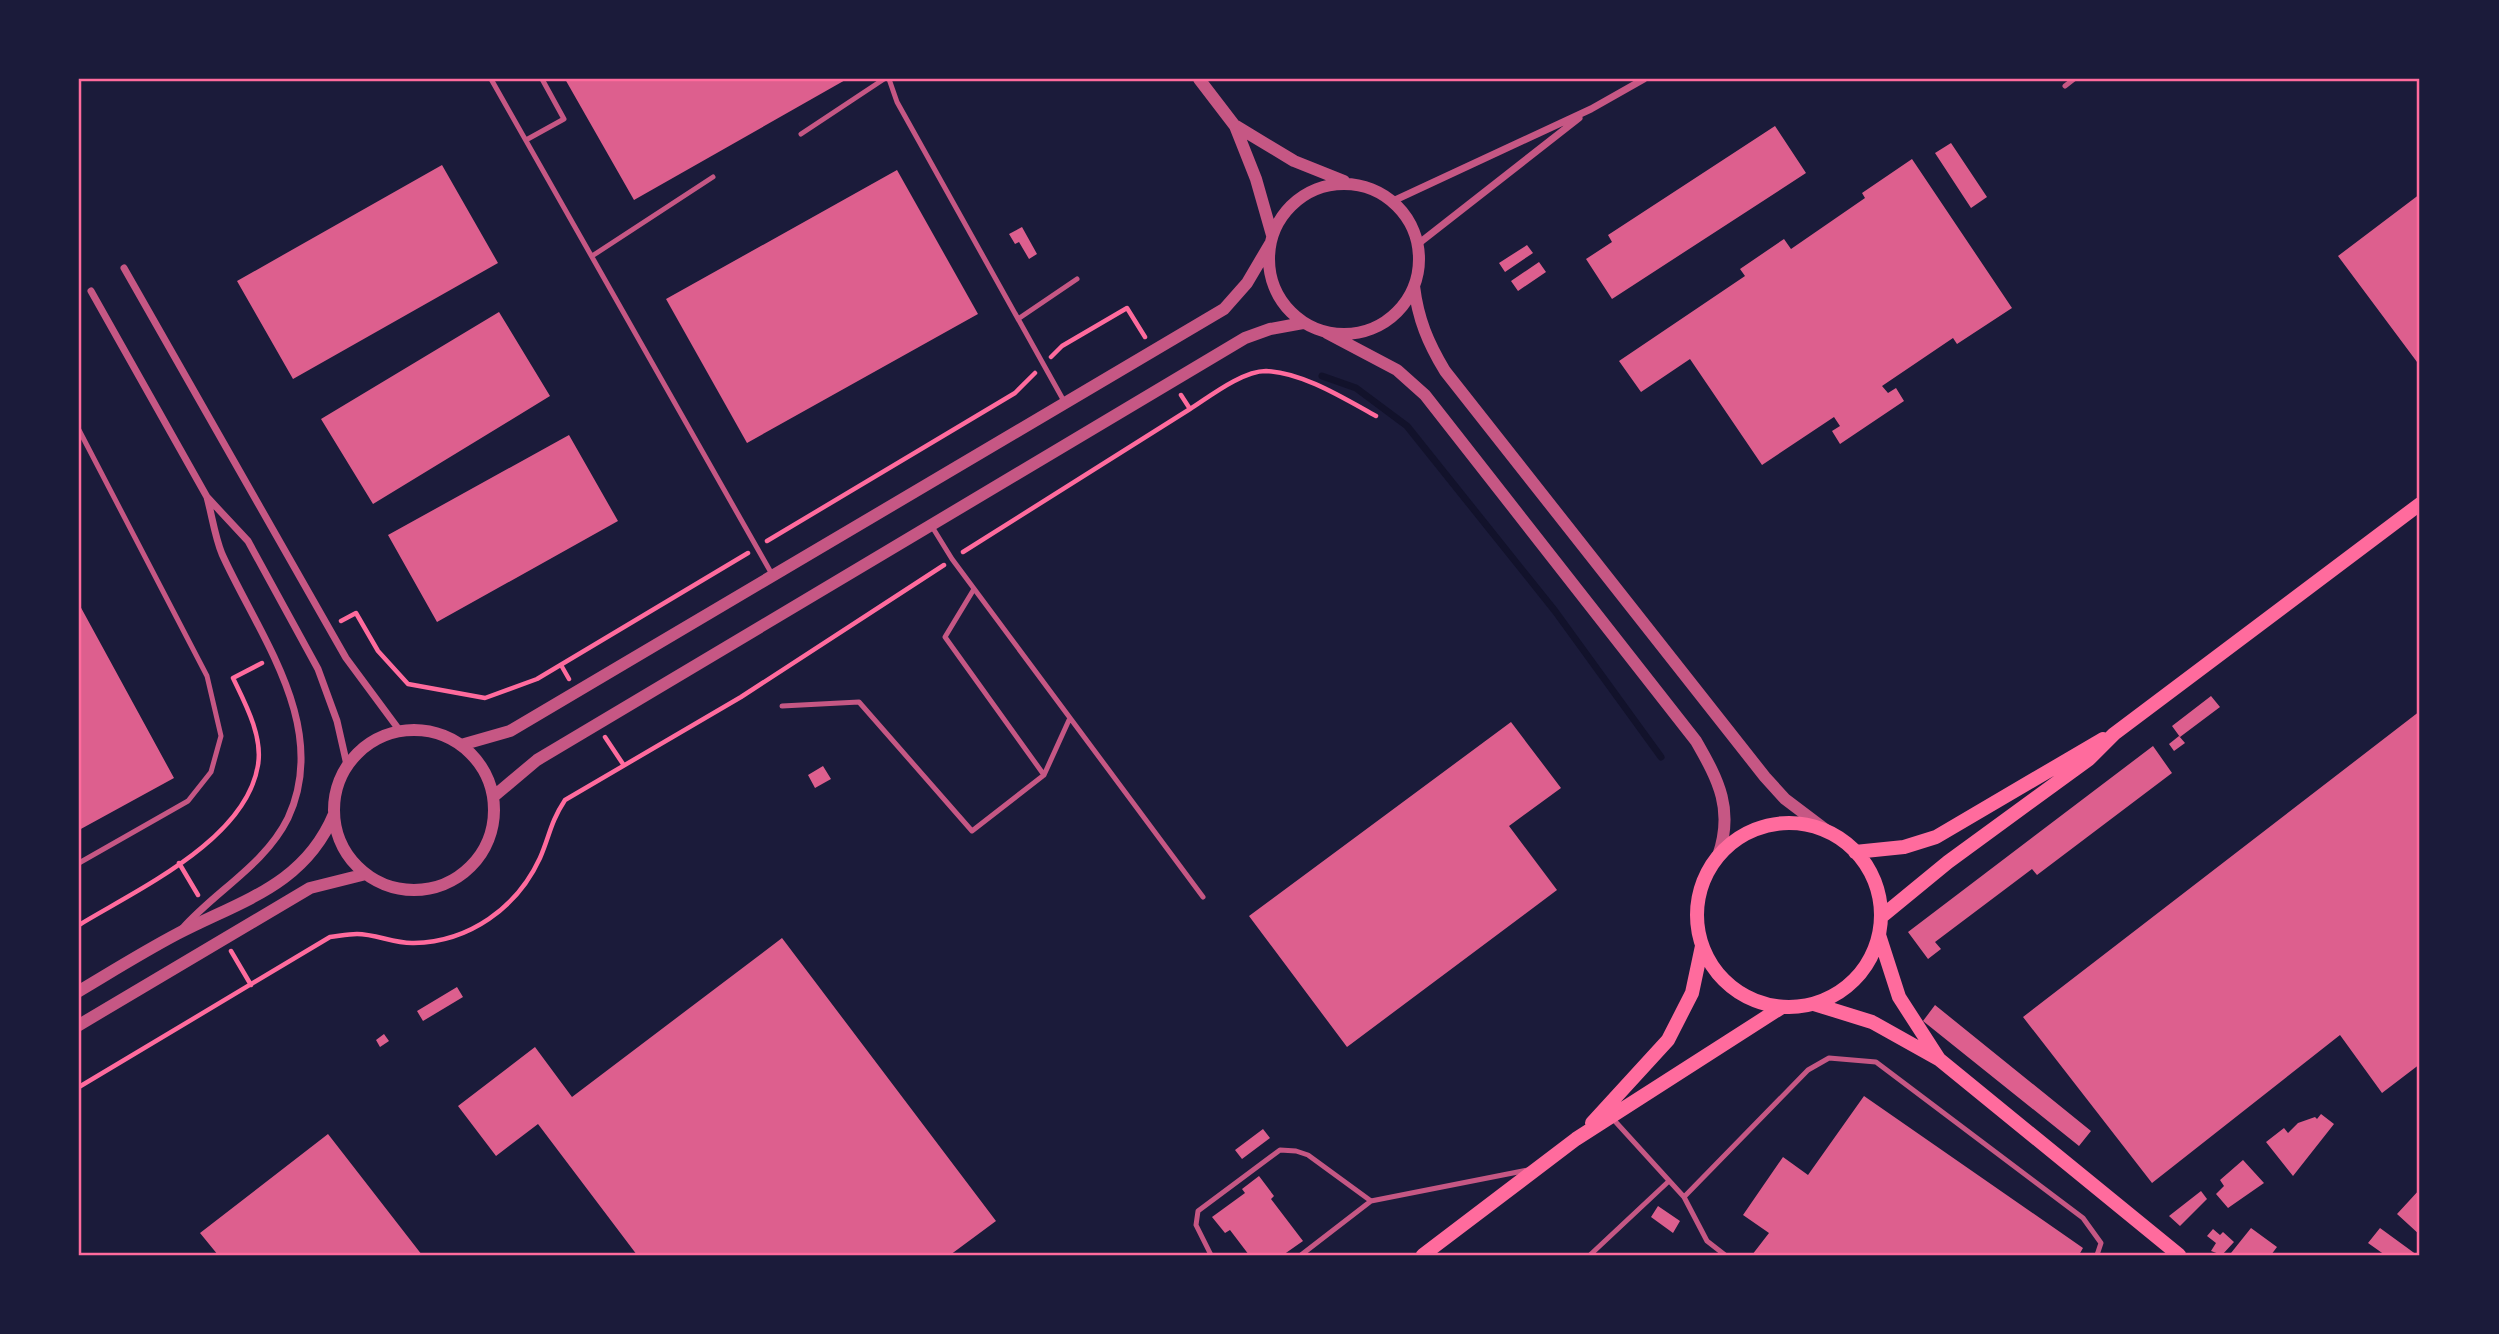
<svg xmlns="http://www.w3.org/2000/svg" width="2499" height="1334" viewBox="0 0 2499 1334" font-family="'Fira Sans',sans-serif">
<rect width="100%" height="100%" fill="#1b1b3a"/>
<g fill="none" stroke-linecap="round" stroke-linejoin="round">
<path stroke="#12122b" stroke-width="7" d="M1322,376L1356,388L1407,426L1555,611L1661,757"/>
</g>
<path fill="#dd5f8e" d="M565,79H847L634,200Z
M1775,126L1806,173L1612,299L1586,259L1612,242L1608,235Z
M1951,143L1987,197L1971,208L1935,153Z
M1912,159L2012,308L1957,344L1953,338L1882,386L1888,393L1896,388L1904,401L1840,444L1832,431L1840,426L1834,417L1762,465L1690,359L1641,392L1619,361L1745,276L1740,269L1784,239L1791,249L1865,198L1862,193Z
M442,165L498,263L293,379L237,281Z
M897,170L978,314L747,443L666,299Z
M2420,194V366L2338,256Z
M1022,227L1037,254L1029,259L1019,242L1015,244L1009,234Z
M1527,245L1533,253L1505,272L1499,263Z
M1539,262L1546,272L1518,291L1511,281Z
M499,312L550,396L373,504L321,419Z
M569,435L618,521L437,622L388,535Z
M79,604L174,778L79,830Z
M2211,696L2220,707L2180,737L2172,726Z
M2420,711V1064L2382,1093L2340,1035L2152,1183L2023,1017Z
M1511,722L1561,788L1509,826L1557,890L1347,1047L1249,916Z
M2179,736L2185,743L2174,751L2169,744Z
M2153,746L2172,773L2037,875L2032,869L1935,942L1941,949L1928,959L1908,932Z
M823,766L831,779L815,788L808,775Z
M782,938L996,1221L950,1255H637L538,1124L496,1156L458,1106L535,1047L572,1097Z
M457,987L463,997L423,1021L417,1011Z
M1935,1005L2091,1131L2079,1146L1923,1021Z
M384,1034L389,1041L380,1047L376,1040Z
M1864,1096L2083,1248L2079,1255H1752L1769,1233L1743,1215L1783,1157L1808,1175Z
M2321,1114L2334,1124L2293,1176L2266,1142L2284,1128L2288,1133L2298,1123L2315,1117L2317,1119Z
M1263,1129L1270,1138L1242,1159L1235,1150Z
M328,1134L422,1255H218L200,1233Z
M2243,1160L2264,1183L2228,1208L2216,1194L2224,1186L2220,1180Z
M1259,1176L1274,1196L1271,1199L1303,1241L1283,1255H1249L1230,1230L1225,1233L1212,1217L1245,1193L1242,1189Z
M2420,1189V1235L2397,1214Z
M2201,1191L2207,1199L2180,1226L2169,1216Z
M1658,1206L1680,1221L1673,1233L1651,1217Z
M2251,1228L2277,1247L2271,1255L2231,1253Z
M2380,1228L2417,1255H2385L2368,1243Z
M2213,1229L2220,1235L2223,1232L2234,1242L2222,1255L2211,1251L2216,1243L2207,1236Z"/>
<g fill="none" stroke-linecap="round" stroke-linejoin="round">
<path stroke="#ff6b9d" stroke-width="4.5" d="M1051,357L1062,346L1127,308L1145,337
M1190,409C1209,397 1242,371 1266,371C1302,372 1345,399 1376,416
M767,541L1015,393L1035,373
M963,552L1190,409L1181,395
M341,621L356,613L378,651L408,684L485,698L537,679L748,553
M561,665L569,679
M605,737L623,764
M179,863L198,895
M79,925C138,889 246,840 258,765C263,736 245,703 233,678L262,663
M231,951L251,985
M79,1087L330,937C339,936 348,934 357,934C376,934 395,944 414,943C469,942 517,908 540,858C550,835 550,823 565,800L741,697L944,565"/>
<path stroke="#c65784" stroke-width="5" d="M491,79L773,576
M889,79L897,102L1065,403
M2065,86L2074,79
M801,134L884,79
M526,140L564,119L542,79
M592,256L713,177
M1018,319L1077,279
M79,430L207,676L221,736L211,772L188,801L79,863
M931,525L952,559L1203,897
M782,706L859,702L972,831L1044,775L945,637L974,589
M1044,775L1069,720
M1613,1119L1684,1197L1808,1070L1829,1058L1876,1062L2083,1218L2101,1243L2097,1255
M1684,1197L1707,1241L1725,1255
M1211,1255L1196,1225L1198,1211L1280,1150L1296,1151L1308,1155L1371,1201L1528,1170
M1301,1255L1371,1201
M1590,1255L1669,1181"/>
<path stroke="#c65784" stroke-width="7" d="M1393,201L1591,109L1644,79
M1418,244L1579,118
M124,268L346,658L400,731
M91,291L207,497L248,541L318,669L337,721L347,765
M182,929C215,891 265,865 288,818C331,726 258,634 222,554C215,537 212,516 207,497"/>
<path stroke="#c65784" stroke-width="12" d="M1199,79L1235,126L1256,179L1272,235
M1236,126L1294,161L1344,181
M1269 259a75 75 0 1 1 150 0a75 75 0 1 1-150 0Z
M1414,286C1418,319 1428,343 1445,371L1765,777L1785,799L1830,833
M1327,333L1397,370L1425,395L1696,741C1719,781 1734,810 1718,856
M334 810a80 80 0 1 1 160 0a80 80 0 1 1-160 0Z
M461,745L510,731L1224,309L1247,283L1270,244
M493,797L537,760L1245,338L1270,329L1303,323
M79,991C111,972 143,952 177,934C240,901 304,886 334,814
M79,1025L310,888L366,874"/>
<path stroke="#ff6b9d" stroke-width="14" d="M1697 915a92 92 0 1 1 184 0a92 92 0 1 1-184 0Z
M1855,852L1904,847L1936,837L2103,739
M1881,917L1948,862L2089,759L2114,734L2420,504
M1879,935L1899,997L1939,1059
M1814,1004L1872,1022L1940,1060L2179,1255
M1592,1123L1668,1040L1692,993L1702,946
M1423,1255L1576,1139L1782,1007"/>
</g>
<rect width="2499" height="1334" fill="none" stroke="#1b1b3a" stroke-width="161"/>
<rect x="80" y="80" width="2338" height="1174" fill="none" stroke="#ff6b9d" stroke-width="2.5"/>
</svg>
